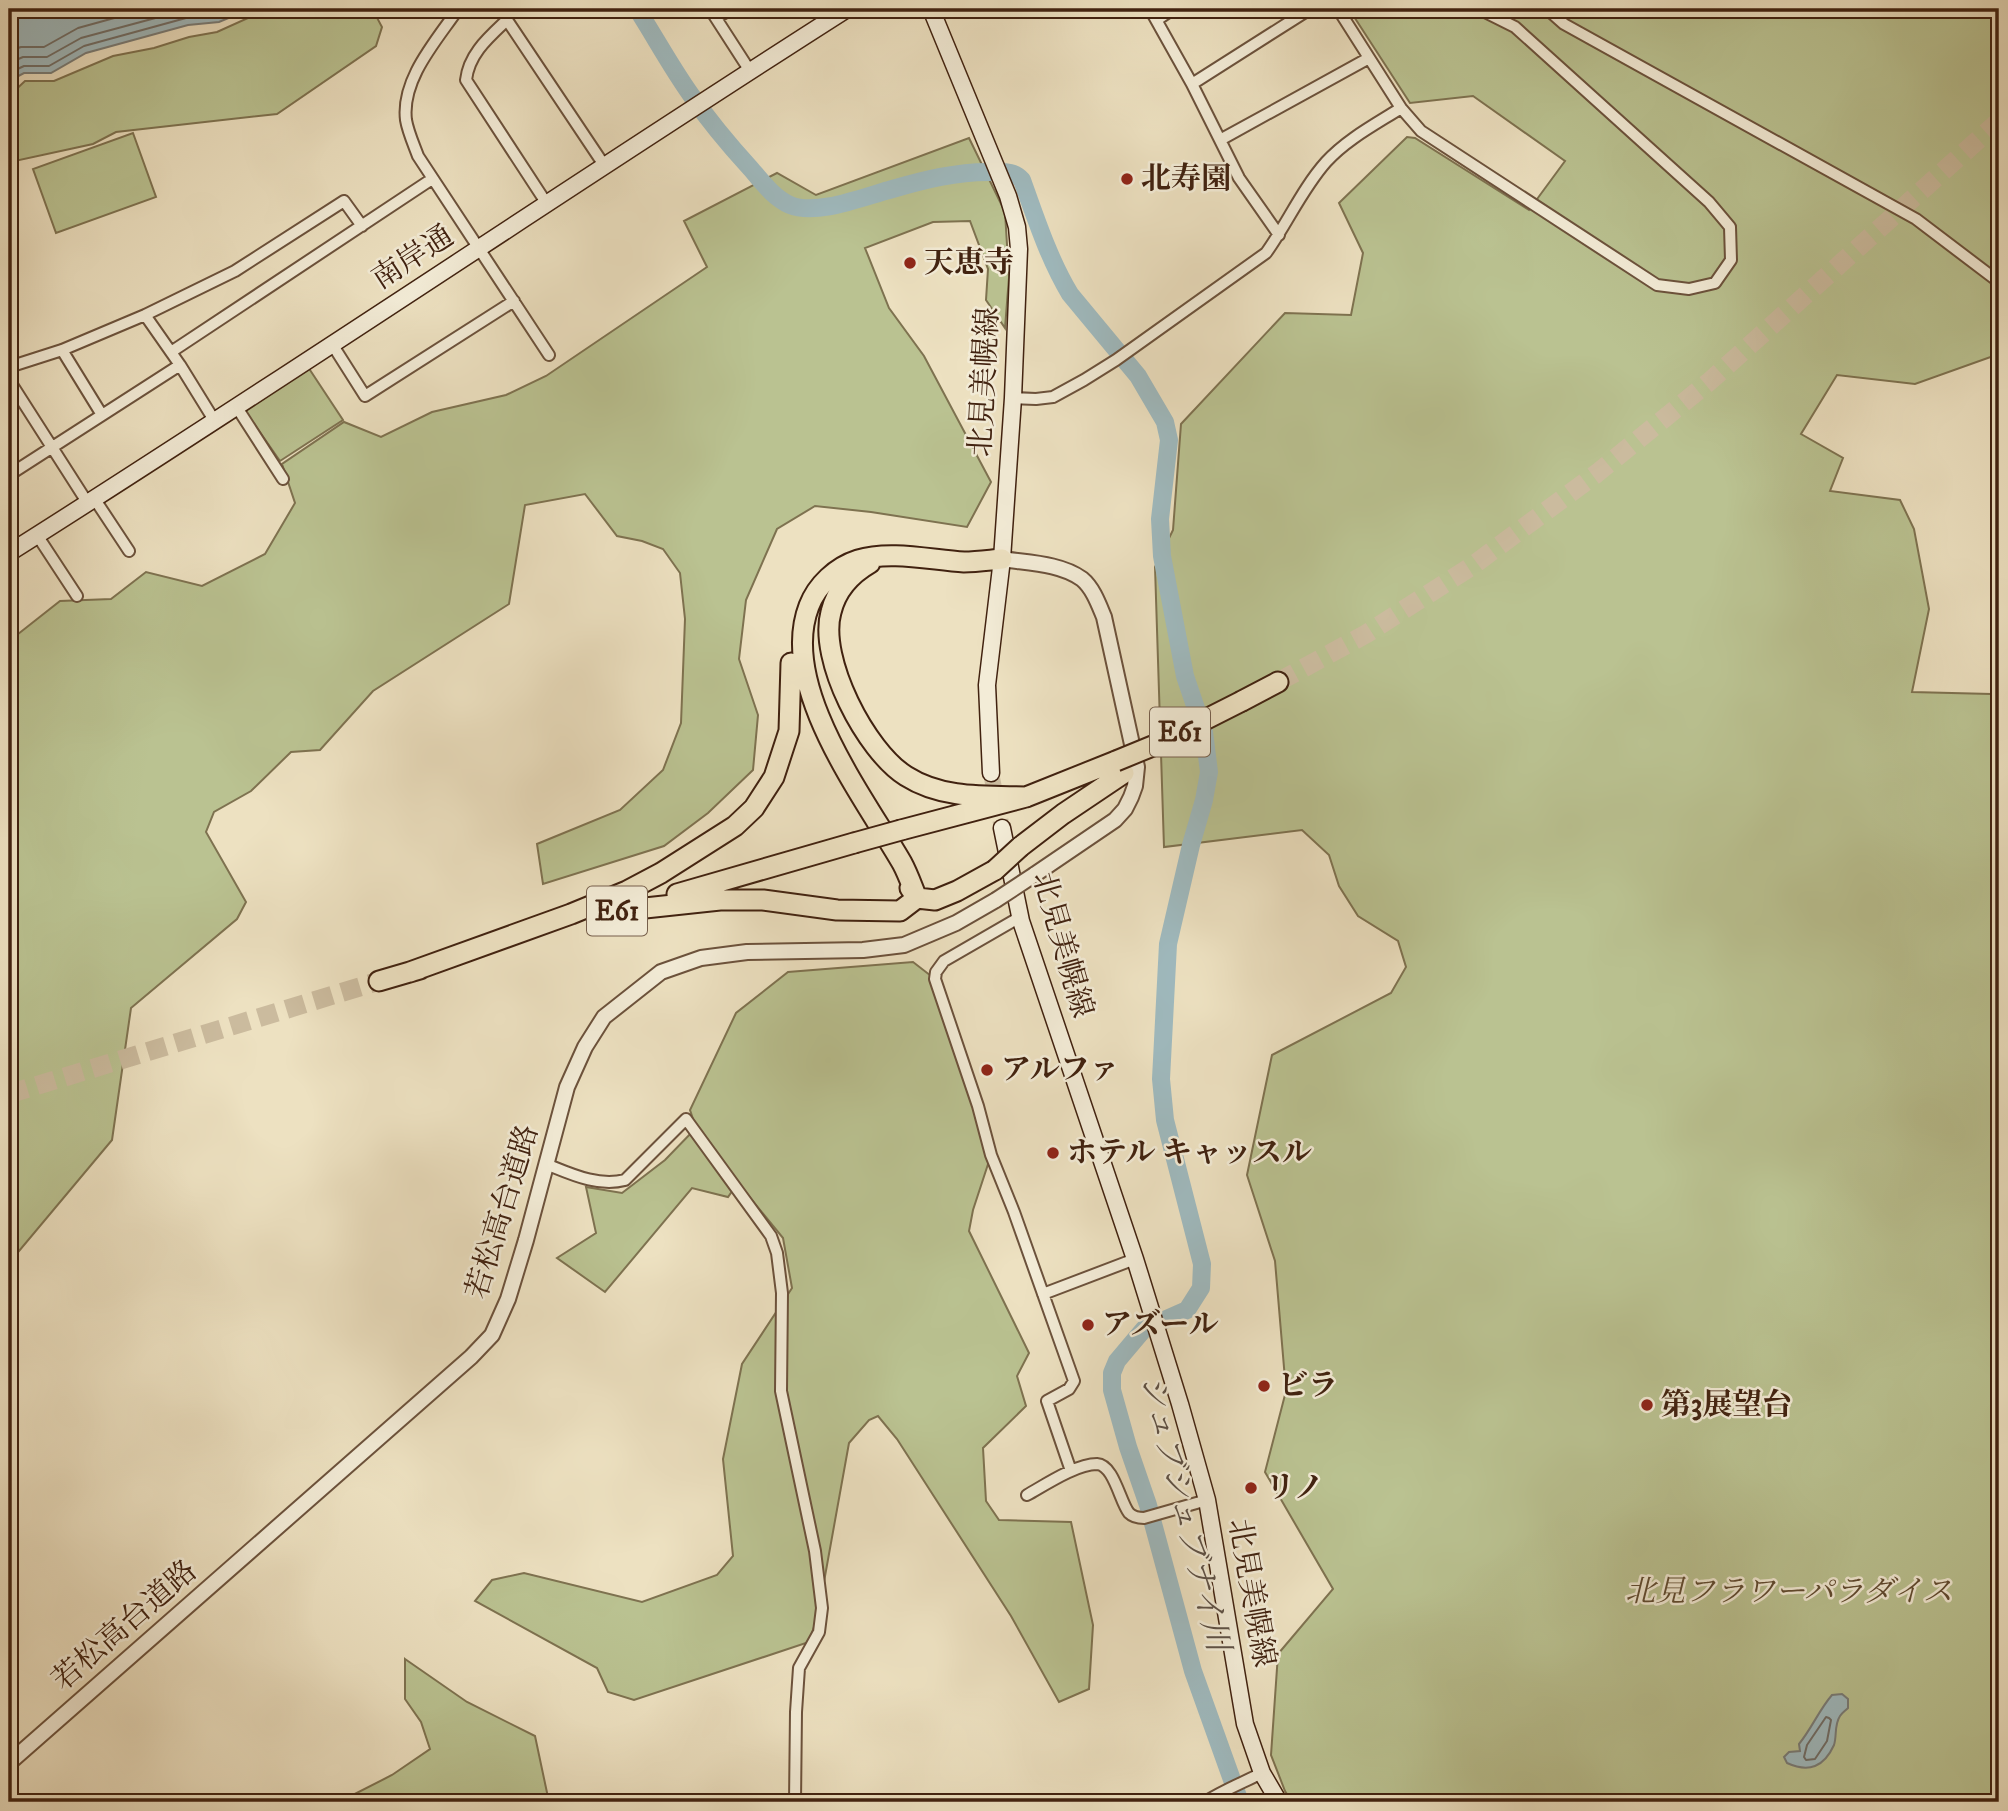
<svg xmlns="http://www.w3.org/2000/svg" width="2008" height="1811" viewBox="0 0 2008 1811" font-family="'IM FELL DW Pica','Noto Serif JP',serif">
<rect width="100%" height="100%" fill="#ede1c1"/>
<filter id="stains"><feTurbulence type="fractalNoise" baseFrequency=".00286" numOctaves="4"/><feColorMatrix values="0 0 0 0 .2 0 0 0 0 .09 0 0 0 0 .02 0 0 0 .5 -.17"/></filter>
<radialGradient id="worn" r=".72"><stop offset=".6" stop-color="#630" stop-opacity="0"/><stop offset="1" stop-color="#630" stop-opacity=".3"/></radialGradient>
<path fill="#bac291" stroke="#7e7250" stroke-width="2" d="M268,9H380L375,14L382,27L376,46L277,114L116,132L93,144L15,161L9,155V96L25,81H54L113,56L154,48L189,37L217,32Z
M1349,9H1999V354L1915,384L1837,375L1801,434L1843,458L1830,491L1900,500L1914,529L1929,609L1912,692L1991,694L1999,718V1802H1292L1285,1791L1271,1755L1278,1654L1333,1589L1265,1472L1286,1391L1275,1261L1247,1175L1272,1055L1391,993L1406,967L1398,941L1358,916L1339,886L1329,855L1302,830L1164,847L1155,567L1173,530L1181,424L1285,313L1351,315L1363,253L1339,203L1407,137L1415,138L1529,210L1565,161L1473,96L1410,103Z
M133,133L156,197L56,233L33,169Z
M969,138L1005,212L1009,277L1005,328L986,300L988,269L970,221L933,222L865,248L889,308L924,356L991,482L967,527L871,512L815,506L777,529L746,600L739,659L758,715L753,770L708,813L664,846L543,884L537,844L620,810L663,770L681,723L685,619L680,573L663,549L642,541L617,536L585,494L525,505L509,604L373,691L320,750L291,752L251,791L214,812L206,832L246,902L237,919L131,1008L112,1140L9,1263V652L13,638L60,601L111,599L146,572L202,586L265,554L295,503L282,464L344,422L381,437L432,412L506,395L546,376L707,267L684,221L777,173L816,195Z
M308,367L343,420L280,461L243,408Z
M913,962L935,979L991,1155L973,1210L969,1231L1029,1353L1017,1376L1026,1406L983,1448L986,1501L999,1520L1071,1522L1093,1625L1089,1689L1059,1702L1011,1616L897,1439L878,1416L869,1420L849,1443L818,1615L809,1642L634,1700L608,1692L597,1668L475,1601L492,1580L524,1573L642,1602L717,1575L733,1556L723,1459L742,1364L792,1288L783,1238L738,1183L728,1197L692,1188L605,1292L557,1258L596,1233L586,1187L622,1193L665,1160L696,1128L690,1110L736,1013L788,972Z
M405,1659L467,1702L535,1736L549,1802H339L392,1775L430,1749L421,1722L405,1699Z"/>
<path fill="#9fbabf" stroke="#797d79" stroke-width="2" d="M9,9H250L219,22L188,25L86,53L51,73H24L9,81Z
M1842,1694L1848,1699V1708C1845,1711 1842,1713 1840,1716C1834,1725 1837,1736 1834,1745C1824,1767 1809,1773 1787,1763L1784,1757L1789,1752L1800,1751L1799,1744C1812,1728 1819,1710 1832,1695Z"/>
<g fill="none" stroke-linecap="round" stroke-linejoin="round">
<path stroke="#706e68" stroke-width="2" d="M9,51L21,47H44L78,28L147,9
M9,63L23,57H47L81,38L189,9
M9,73L24,66H49L84,46L186,18L217,15L233,9
M1826,1717L1829,1718L1831,1720L1827,1741L1815,1759L1806,1760L1804,1757L1807,1745Z"/>
<path stroke="#9fbabf" stroke-width="18" d="M637,9C655,37 671,67 691,95C709,121 730,146 751,169C762,182 774,198 790,205C816,216 863,197 889,190C923,180 958,171 993,172C1005,172 1014,171 1022,180C1036,219 1049,259 1070,294L1138,376L1165,422L1169,440L1160,519L1162,556L1185,676L1204,732L1209,772L1204,800L1191,845L1168,944L1161,1079L1165,1120L1202,1264L1201,1288L1187,1310L1144,1329L1117,1361L1112,1373V1390L1128,1447L1148,1505L1193,1671L1240,1802"/>
<path stroke="#cbbb9e" stroke-width="16" stroke-dasharray="16 8" stroke-linecap="butt" d="M991,773L1002,828"/>
<path stroke="#cbbb9e" stroke-width="19" stroke-dasharray="19 10" stroke-linecap="butt" d="M1278,682L1366,634L1472,566L1596,474L1710,381L1999,121
M9,1094L379,981"/>
<defs>
<path id="minor" d="M458,9C437,40 401,79 406,120C408,132 414,145 418,156L549,355
M710,9L750,71
M1150,9L1192,84L1239,178L1279,235
M1338,9L1401,108L1421,131L1657,285L1689,289L1715,283L1731,260L1730,227L1709,202L1515,27L1479,9
M1547,9L1564,24L1916,219L1999,282
M716,18L731,9
M1157,20L1173,9
M1192,84L1310,9
M1220,140L1369,58
M547,204L466,80C469,54 488,38 507,20L604,165
M145,315L180,365L214,420
M332,344L365,396L514,301
M62,350L102,415
M171,352L432,179
M9,367L62,350L145,315L235,271L344,201L362,226
M9,380L87,502
M1013,398L1036,399L1053,397L1084,380L1116,360L1266,253C1287,224 1302,189 1326,162C1347,139 1376,124 1401,108
M236,406L283,479
M9,475L180,365
M94,498L129,551
M37,535L77,596
M1020,917L944,961L936,972L935,979L978,1106L991,1155L1014,1212L1074,1381L1069,1389L1047,1401L1071,1471
M546,1164C571,1174 598,1187 625,1180L686,1119L771,1236L777,1253L782,1293L781,1391L815,1551L822,1608L819,1632L799,1668L796,1712L795,1802
M1043,1294L1135,1259
M1027,1495C1045,1485 1076,1464 1097,1464C1114,1465 1120,1502 1129,1513C1133,1517 1139,1518 1144,1518L1207,1500
M1205,1802C1224,1790 1242,1783 1262,1773"/>
<path id="tertiary" d="M1002,559C1027,563 1060,563 1082,579C1093,588 1099,605 1104,617L1137,767L1135,786L1131,797L1125,809L1115,820L1034,875
M9,1763L471,1357L492,1335L508,1299L526,1240L567,1087L585,1047L604,1017L661,972L701,958L747,952L863,950L904,945L956,923L996,900"/>
<path id="secondary" d="M931,9L1008,196L1017,227L1019,249L1013,398L1002,559L987,685L991,773
M9,553C291,375 566,188 847,9
M1002,828L1021,921L1135,1259L1180,1404L1207,1500L1245,1724L1262,1773L1279,1802"/>
<path id="motorway" d="M870,563C851,574 836,591 831,612C818,659 866,751 906,776C942,799 985,796 1026,797
M1242,701L1278,682
M901,830L1026,797L1116,761
M1020,847L1063,814L1124,773
M910,888L917,898L935,900L957,891L995,870
M677,894L854,843
M617,911L720,900H763L837,910L900,911L917,898C912,886 908,874 902,863C864,797 778,686 809,606C817,585 836,567 858,560C890,550 931,560 964,562C977,562 990,560 1002,559
M410,972L571,914L627,891L661,873L735,826L754,808L774,777L789,731L791,663
M379,981L420,969"/>
</defs>
<use href="#minor" stroke="#6c523c" stroke-width="14"/>
<use href="#tertiary" stroke="#6c523c" stroke-width="18"/>
<use href="#secondary" stroke="#412210" stroke-width="19"/>
<use href="#motorway" stroke="#412210" stroke-width="23"/>
<use href="#minor" stroke="#f3ecd7" stroke-width="10"/>
<use href="#tertiary" stroke="#f3ecd7" stroke-width="14"/>
<use href="#secondary" stroke="#f3ecd7" stroke-width="16"/>
<use href="#motorway" stroke="#ede1c1" stroke-width="19"/>
<defs>
<path id="tertiary-bridge" d="M996,900L1034,875"/>
<path id="motorway-bridge" d="M1116,761L1155,745L1242,701
M854,843L901,830
M995,870L1020,847"/>
</defs>
<use href="#tertiary-bridge" stroke="#6c523c" stroke-width="18" stroke-linecap="butt"/>
<use href="#motorway-bridge" stroke="#412210" stroke-width="23" stroke-linecap="butt"/>
<use href="#tertiary-bridge" stroke="#f3ecd7" stroke-width="14"/>
<use href="#motorway-bridge" stroke="#ede1c1" stroke-width="19"/>
</g>
<g fill="#8f2418" stroke="#f3ecd7" stroke-width="2.5">
<circle cx="1127" cy="179" r="7"/>
<circle cx="910" cy="263" r="7"/>
<circle cx="987" cy="1070" r="7"/>
<circle cx="1053" cy="1153" r="7"/>
<circle cx="1088" cy="1325" r="7"/>
<circle cx="1264" cy="1386" r="7"/>
<circle cx="1647" cy="1405" r="7"/>
<circle cx="1251" cy="1488" r="7"/>
</g>
<g text-anchor="middle" dominant-baseline="central" stroke-width="5" stroke-linejoin="round" paint-order="stroke">
<g fill="#f3ecd7" stroke="#765f4c" stroke-width="2">
<rect x="1150" y="707.5" width="60" height="49" rx="5"/>
<rect x="587" y="886.5" width="60" height="49" rx="5"/>
</g>
<g font-size="28" font-weight="bold" fill="#412210">
<text x="1180" y="732">E61</text>
<text x="617" y="911">E61</text>
</g>
<g font-size="30" font-weight="bold" fill="#412210" stroke="#f3ecd7" text-anchor="start">
<text x="1141" y="179">北寿園</text>
<text x="924" y="263">天恵寺</text>
<text x="1001" y="1070">アルファ</text>
<text x="1067" y="1153">ホテル キャッスル</text>
<text x="1102" y="1325">アズール</text>
<text x="1278" y="1386">ビラ</text>
<text x="1661" y="1405">第3展望台</text>
<text x="1265" y="1488">リノ</text>
</g>
<g font-size="30" fill="#412210" stroke="#f3ecd7">
<text transform="translate(413 258) rotate(-33)">南岸通</text>
<text transform="translate(985 382) rotate(-87)">北見美幌線</text>
<text transform="translate(1062 945) rotate(74)">北見美幌線</text>
<text transform="translate(503 1212) rotate(-73)">若松高台道路</text>
<text transform="translate(1251 1593) rotate(80)">北見美幌線</text>
<text transform="translate(125 1626) rotate(-41)">若松高台道路</text>
</g>
<g font-size="30" font-style="italic" fill="#5f4a30" stroke="#f3ecd7">
<text x="1789" y="1592">北見フラワーパラダイス</text>
</g>
<g font-size="32" font-style="italic" fill="#5d5045" stroke="#f3ecd7">
<text transform="translate(1184 1513) rotate(76)">シュブシュブナイ川</text>
</g>
</g>
<rect width="2008" height="1811" fill="none" stroke="#ede1c1" stroke-width="35"/>
<rect x="10" y="10" width="1987" height="1790" fill="none" stroke="#412210" stroke-width="3.5"/>
<rect x="18" y="18" width="1973" height="1776" fill="none" stroke="#412210" stroke-width="2"/>
<rect width="100%" height="100%" filter="url(#stains)"/>
<rect width="100%" height="100%" fill="url(#worn)"/>
</svg>
